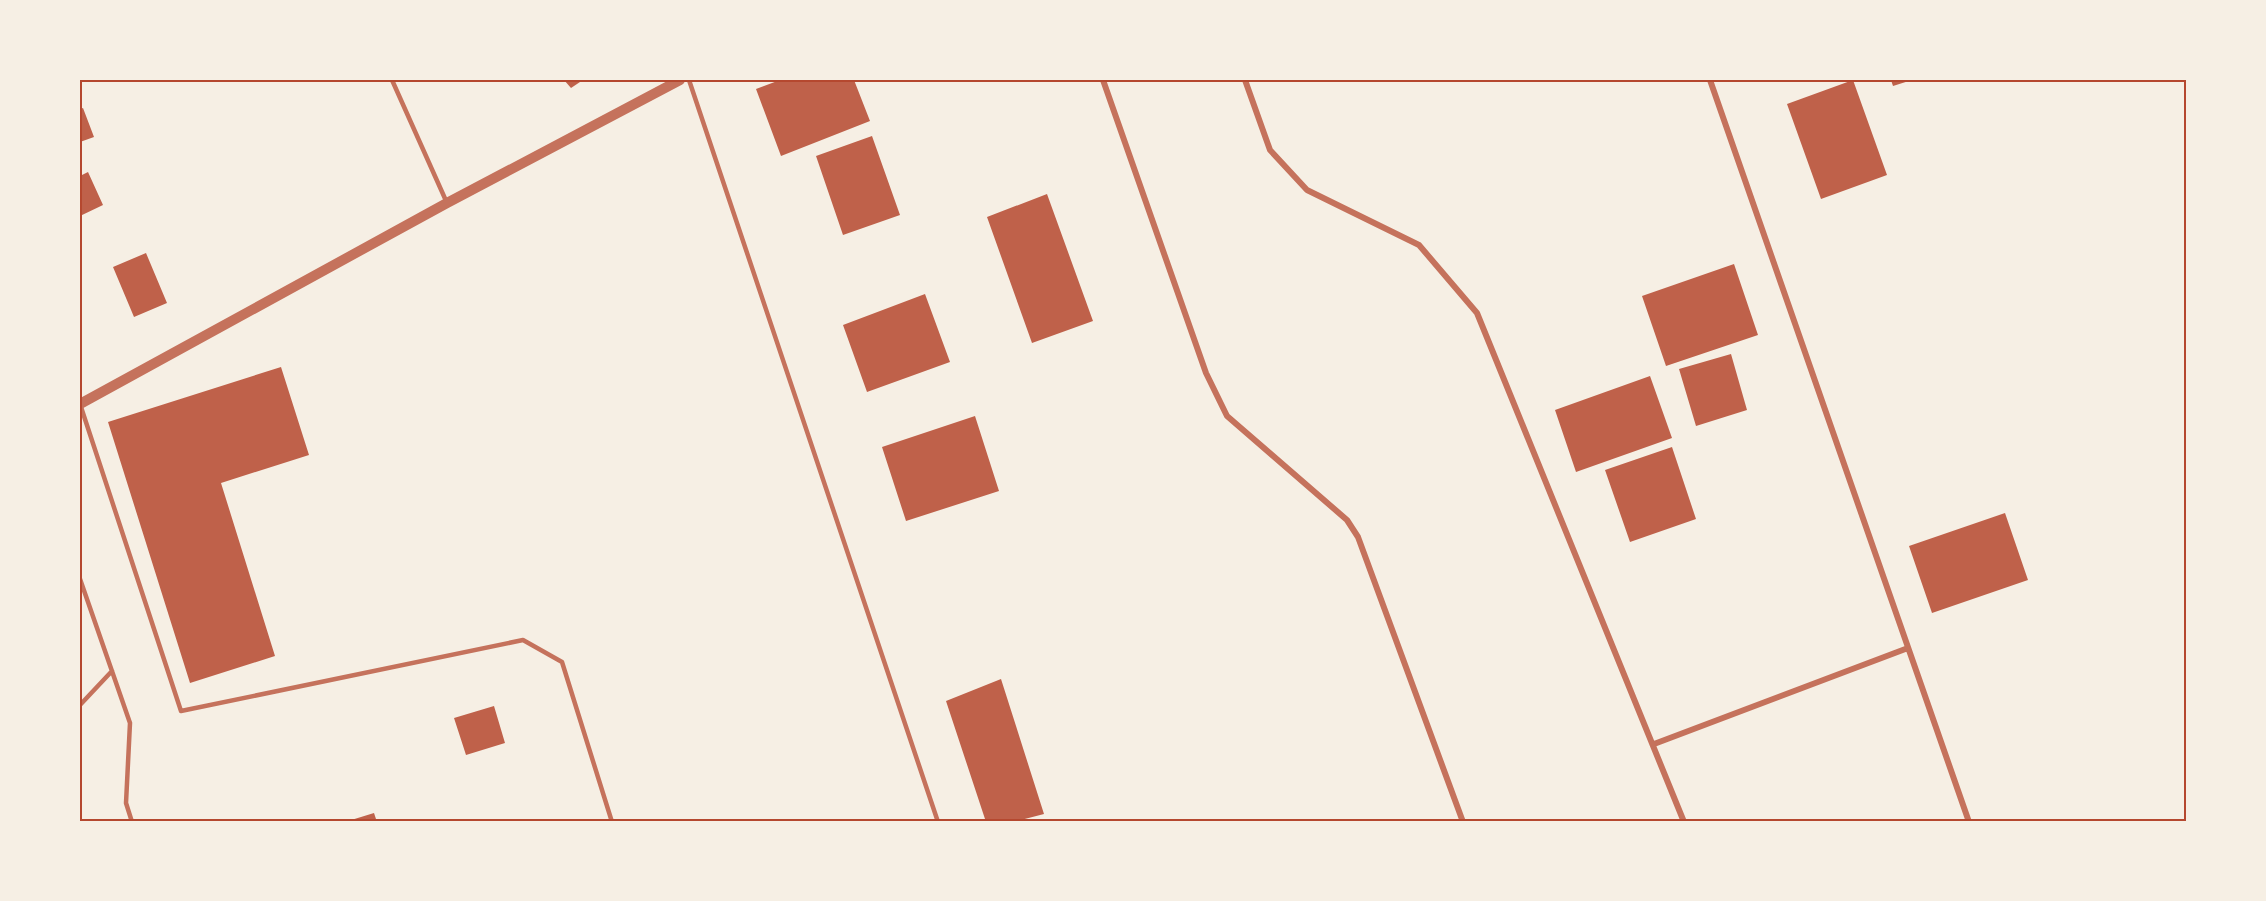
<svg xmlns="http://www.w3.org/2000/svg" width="2266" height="901" viewBox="0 0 2266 901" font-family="'Sofia Sans Condensed',sans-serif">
<rect width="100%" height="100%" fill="#f6efe4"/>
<path fill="#bf614a" d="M564,80H583L571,88Z
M780,80H854L870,121L781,156L756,89Z
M1853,80L1887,175L1821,199L1787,104Z
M1891,80H1912L1893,86Z
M83,108L94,137L80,142V109Z
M872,136L900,215L843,235L816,156Z
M88,172L103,205L80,216V176Z
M1047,194L1093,321L1032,343L987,217Z
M146,253L167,303L134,317L113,267Z
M1734,264L1758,335L1666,366L1642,296Z
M925,294L950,362L867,392L843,325Z
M1731,354L1747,410L1696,426L1679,369Z
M281,367L309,455L221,483L275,656L190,683L108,422Z
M1650,376L1672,438L1576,472L1555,410Z
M975,416L999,491L906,521L882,447Z
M1672,447L1696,519L1630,542L1605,470Z
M2005,513L2028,580L1932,613L1909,546Z
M1001,679L1044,814L1013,822H986L946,701Z
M494,706L505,743L466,755L454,718Z
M374,813L377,822H349L348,821Z"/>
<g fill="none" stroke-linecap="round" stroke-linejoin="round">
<path stroke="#c5725c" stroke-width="4.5" d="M392,80L447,203
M689,80L938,822
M80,404L181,711L523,640L562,662L612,822
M80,579L130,723L126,803L132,822
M80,705L112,671"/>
<path stroke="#c5725c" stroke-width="6" d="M1103,80L1206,373L1227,416L1347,520L1358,537L1463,822
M1245,80L1270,150L1307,190L1419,245L1477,313L1684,822
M1710,80L1969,822
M1654,744L1908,648"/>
<path stroke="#c5725c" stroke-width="10" d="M80,404L447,203L680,80"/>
</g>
<rect width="2266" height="901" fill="none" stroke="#f6efe4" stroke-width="162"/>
<rect x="81" y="81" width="2104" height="739" fill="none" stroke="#b5482f" stroke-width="2"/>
</svg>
